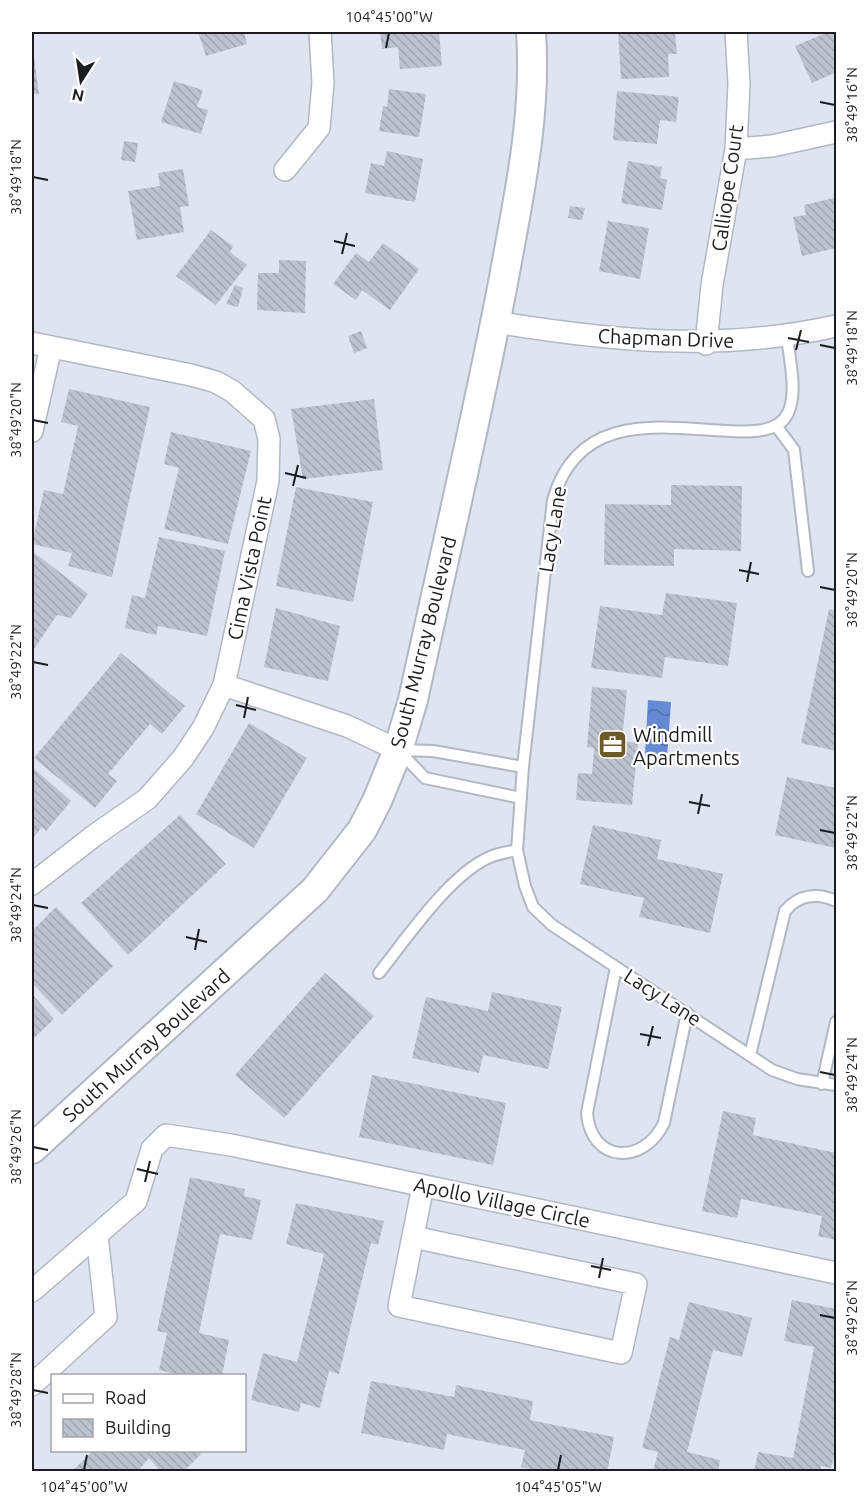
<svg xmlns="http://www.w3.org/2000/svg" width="868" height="1503" viewBox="0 0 868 1503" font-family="Ubuntu,sans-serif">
<defs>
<pattern id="water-waves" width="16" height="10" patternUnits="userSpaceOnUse" patternTransform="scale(1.5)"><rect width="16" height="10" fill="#6689d6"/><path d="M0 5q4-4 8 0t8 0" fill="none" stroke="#536fad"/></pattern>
<pattern id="building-back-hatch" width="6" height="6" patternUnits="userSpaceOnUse" patternTransform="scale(1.5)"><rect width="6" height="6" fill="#bcc2ce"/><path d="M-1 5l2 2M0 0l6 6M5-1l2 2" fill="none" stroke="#a1a6b1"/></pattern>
</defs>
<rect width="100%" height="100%" fill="#dee4f1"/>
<path fill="url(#water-waves)" d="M648,700L671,702L667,757L645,756Z"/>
<path fill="url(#building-back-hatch)" d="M198,32H244L247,44L206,56Z
M380,32H439L442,66L400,69L398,47L382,49Z
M618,32H675L677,54H668L669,77L621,79Z
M828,32H833L836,40V72L812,83L795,46Z
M32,57H34L39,94H32Z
M174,81L203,90L197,107L208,110L201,134L161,122Z
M389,89L426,94L419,137L379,131L383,106L387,107Z
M617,91L679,97L676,122L660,120L657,144L613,140Z
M124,141L138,143L135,162L121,160Z
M387,151L423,159L415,202L365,193L371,163L384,166Z
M628,161L662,167L660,178L667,180L662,210L621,203Z
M183,169L189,206L180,207L184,232L137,240L128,191L160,186L158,173Z
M834,198L836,248L802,256L793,217L806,215L804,205Z
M570,206L585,208L582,220L568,218Z
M608,221L649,228L640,279L599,271Z
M211,230L233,246L230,252L247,265L216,305L176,276Z
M383,243L419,269L390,310L362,290L356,300L333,284L356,253L369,262Z
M279,260L306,261L305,313L257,310L258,273H279Z
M235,285L243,288L238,307L226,304Z
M361,331L367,348L354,353L348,336Z
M69,389L150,407L112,577L68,566L72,553L32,544L44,490L63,494L78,426L61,422Z
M374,399L383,470L303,479L291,409Z
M171,432L251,451L228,544L164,529L179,468L164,464Z
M671,485L742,486L741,551L674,549V566L604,565L605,504L671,505Z
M296,487L373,502L353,602L276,586Z
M159,537L225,551L207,636L158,626L156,635L125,628L132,595L145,598Z
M32,551L88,594L71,618L57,615L32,652Z
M666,593L737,603L728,666L665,657L662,678L591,668L600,606L662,615Z
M276,608L340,626L328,681L264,667Z
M829,609L836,611V751L801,743Z
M121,653L185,706L162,734L150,724L108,774L117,781L95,808L34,758Z
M592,687L627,690L622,741L638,743L632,805L576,800L578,773L592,774L594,748L587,747Z
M249,723L307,758L254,848L196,814Z
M32,767L71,801L46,831L42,827L32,839Z
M787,777L836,788V848L775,835Z
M180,815L226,864L128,955L81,903Z
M593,825L661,840L657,859L723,874L710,933L639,917L644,898L580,884Z
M56,907L113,966L62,1015L32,983V931Z
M325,973L374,1016L284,1118L235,1075Z
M492,992L562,1007L548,1069L483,1055L479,1073L412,1058L426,997L488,1011Z
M32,994L54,1019L32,1040Z
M372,1075L506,1103L493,1165L359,1137Z
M723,1111L756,1118L753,1135L836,1153V1240L818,1236L822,1216L741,1199L737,1218L702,1211Z
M190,1177L245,1189L244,1196L261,1200L252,1240L220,1234L199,1333L229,1340L222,1376H183L159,1370L167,1333L157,1331Z
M296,1203L384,1221L378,1245L371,1243L339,1374L329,1371L320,1408L301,1403L299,1412L251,1400L263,1353L297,1362L324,1254L286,1244Z
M792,1300L836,1309V1450L831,1468L821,1466L820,1472H754L758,1452L793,1458L814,1347L784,1341Z
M689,1302L752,1318L742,1357L713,1350L687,1452L720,1460L718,1472H653L658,1452L642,1448L670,1337L679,1340Z
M371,1381L454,1397L456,1385L533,1401L530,1420L614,1437L607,1472H543L521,1467L525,1450L447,1434L444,1450L361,1433Z
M94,1450H197L201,1454L183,1472H161L149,1458L137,1472H71Z"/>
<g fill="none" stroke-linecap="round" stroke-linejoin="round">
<defs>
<path id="lane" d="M787,336C789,358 798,392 788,413C762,469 590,367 553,500L523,767L517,850L525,886L533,907L552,925L772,1070L797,1079L836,1085
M777,427L794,450L808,571
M399,750L433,751L523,767
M400,752L425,778L521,798
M616,967L587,1113C591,1164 644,1165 664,1123L687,1013
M379,973C407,938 450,874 490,857C499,853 509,852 517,850
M750,1055L785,911C798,895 817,892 836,901
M822,1084L836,1022"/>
<path id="street" d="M736,149L772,146L836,132
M285,170L319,128L323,83L320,32
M495,322C611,341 720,352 836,326
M32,343L191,375L216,382L232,391L264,419L269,439L268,481L224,685L203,728L183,758L147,799L95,835L32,884
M706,344L712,285L736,149L739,84L736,32
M32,431L51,347
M224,685L347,726L398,750
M413,1237L636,1284L621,1353L399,1306L423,1186
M32,1291L136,1201L152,1149L166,1135L231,1145L836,1273
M32,1385L106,1317L97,1235"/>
<path id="secondary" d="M32,1149L315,890L362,830L377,801L398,750L413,700C443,561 476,423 503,283C518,199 537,117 531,32"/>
</defs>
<use href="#lane" stroke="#b1b8c4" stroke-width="14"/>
<use href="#street" stroke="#b1b8c4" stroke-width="24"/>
<use href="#secondary" stroke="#b1b8c4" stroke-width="32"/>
<use href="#lane" stroke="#fff" stroke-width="10"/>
<use href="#street" stroke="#fff" stroke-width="21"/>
<use href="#secondary" stroke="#fff" stroke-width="28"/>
</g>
<path fill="none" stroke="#1a1c21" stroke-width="2" d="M386,48L389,33M820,102L835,105M33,177L48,180M334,241L355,246M342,254L347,233M788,338L809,342M820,345L835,348M796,350L801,330M33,420L48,423M285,473L306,478M293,486L298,465M739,570L759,574M747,582L751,562M820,587L835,590M33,662L48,665M236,705L256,710M244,718L248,697M689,802L710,806M698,814L702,794M820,830L835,833M33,905L48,908M186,937L207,942M195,950L199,929M640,1034L661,1038M648,1046L653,1026M820,1072L835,1075M33,1147L48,1150M137,1169L158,1174M145,1182L150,1161M591,1266L611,1270M599,1278L603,1258M820,1315L835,1318M33,1390L48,1393M84,1470L87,1455M558,1470L561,1455"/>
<defs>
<symbol id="office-square" viewBox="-11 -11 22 22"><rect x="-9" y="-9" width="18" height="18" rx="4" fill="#6b5927" stroke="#fff"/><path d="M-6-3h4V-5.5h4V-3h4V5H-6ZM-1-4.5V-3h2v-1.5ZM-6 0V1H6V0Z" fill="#fff"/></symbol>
</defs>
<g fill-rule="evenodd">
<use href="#office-square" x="596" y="728" width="33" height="33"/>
</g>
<g text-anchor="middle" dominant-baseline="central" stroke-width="4.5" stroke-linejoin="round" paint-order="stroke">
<g font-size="20" fill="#1a1c21" stroke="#fff">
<text transform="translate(727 188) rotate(-82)">Calliope Court</text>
<text transform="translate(666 338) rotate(2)">Chapman Drive</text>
<text transform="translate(552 529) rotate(-81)">Lacy Lane</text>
<text transform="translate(249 568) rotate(-78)">Cima Vista Point</text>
<text transform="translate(423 642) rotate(-76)">South Murray Boulevard</text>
<text transform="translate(663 997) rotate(33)">Lacy Lane</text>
<text transform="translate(146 1045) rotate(-42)">South Murray Boulevard</text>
<text transform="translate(502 1202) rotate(12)">Apollo Village Circle</text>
</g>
<g font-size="20" fill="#1a1c21" stroke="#fff" text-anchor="start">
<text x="633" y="734">Windmill<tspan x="633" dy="23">Apartments</tspan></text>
</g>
</g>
<rect width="868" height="1503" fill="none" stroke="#ffffff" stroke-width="66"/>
<rect x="51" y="1374" width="195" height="78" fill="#ffffff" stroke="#a3a4a6" stroke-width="1.5"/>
<rect x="63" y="1394" width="30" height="9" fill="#ffffff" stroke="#a3a4a6" stroke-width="1.5"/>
<text x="105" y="1404" font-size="18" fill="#1a1c21">Road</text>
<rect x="63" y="1419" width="30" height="18" fill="url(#building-back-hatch)" stroke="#a3a4a6" stroke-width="1.5"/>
<text x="105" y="1434" font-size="18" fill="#1a1c21">Building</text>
<g transform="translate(81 81) rotate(192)" stroke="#ffffff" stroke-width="4.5" paint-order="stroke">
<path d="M0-4.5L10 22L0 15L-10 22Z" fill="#1a1c21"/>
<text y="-9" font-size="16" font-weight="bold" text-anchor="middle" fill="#1a1c21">N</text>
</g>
<rect x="33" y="33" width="802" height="1437" fill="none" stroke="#1a1c21" stroke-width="2"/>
<g font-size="15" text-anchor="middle" fill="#1a1c21">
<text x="389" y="22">104°45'00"W</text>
<text transform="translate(852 105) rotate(-90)" y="5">38°49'16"N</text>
<text transform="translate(16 177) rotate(-90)" y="5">38°49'18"N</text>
<text transform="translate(852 348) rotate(-90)" y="5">38°49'18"N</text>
<text transform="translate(16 420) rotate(-90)" y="5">38°49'20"N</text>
<text transform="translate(852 590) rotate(-90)" y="5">38°49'20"N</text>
<text transform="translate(16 662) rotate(-90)" y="5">38°49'22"N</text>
<text transform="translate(852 833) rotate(-90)" y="5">38°49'22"N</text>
<text transform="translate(16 905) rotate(-90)" y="5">38°49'24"N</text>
<text transform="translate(852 1075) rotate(-90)" y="5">38°49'24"N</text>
<text transform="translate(16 1147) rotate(-90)" y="5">38°49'26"N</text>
<text transform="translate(852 1318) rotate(-90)" y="5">38°49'26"N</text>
<text transform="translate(16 1390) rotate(-90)" y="5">38°49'28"N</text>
<text x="84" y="1492">104°45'00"W</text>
<text x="558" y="1492">104°45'05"W</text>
</g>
</svg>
